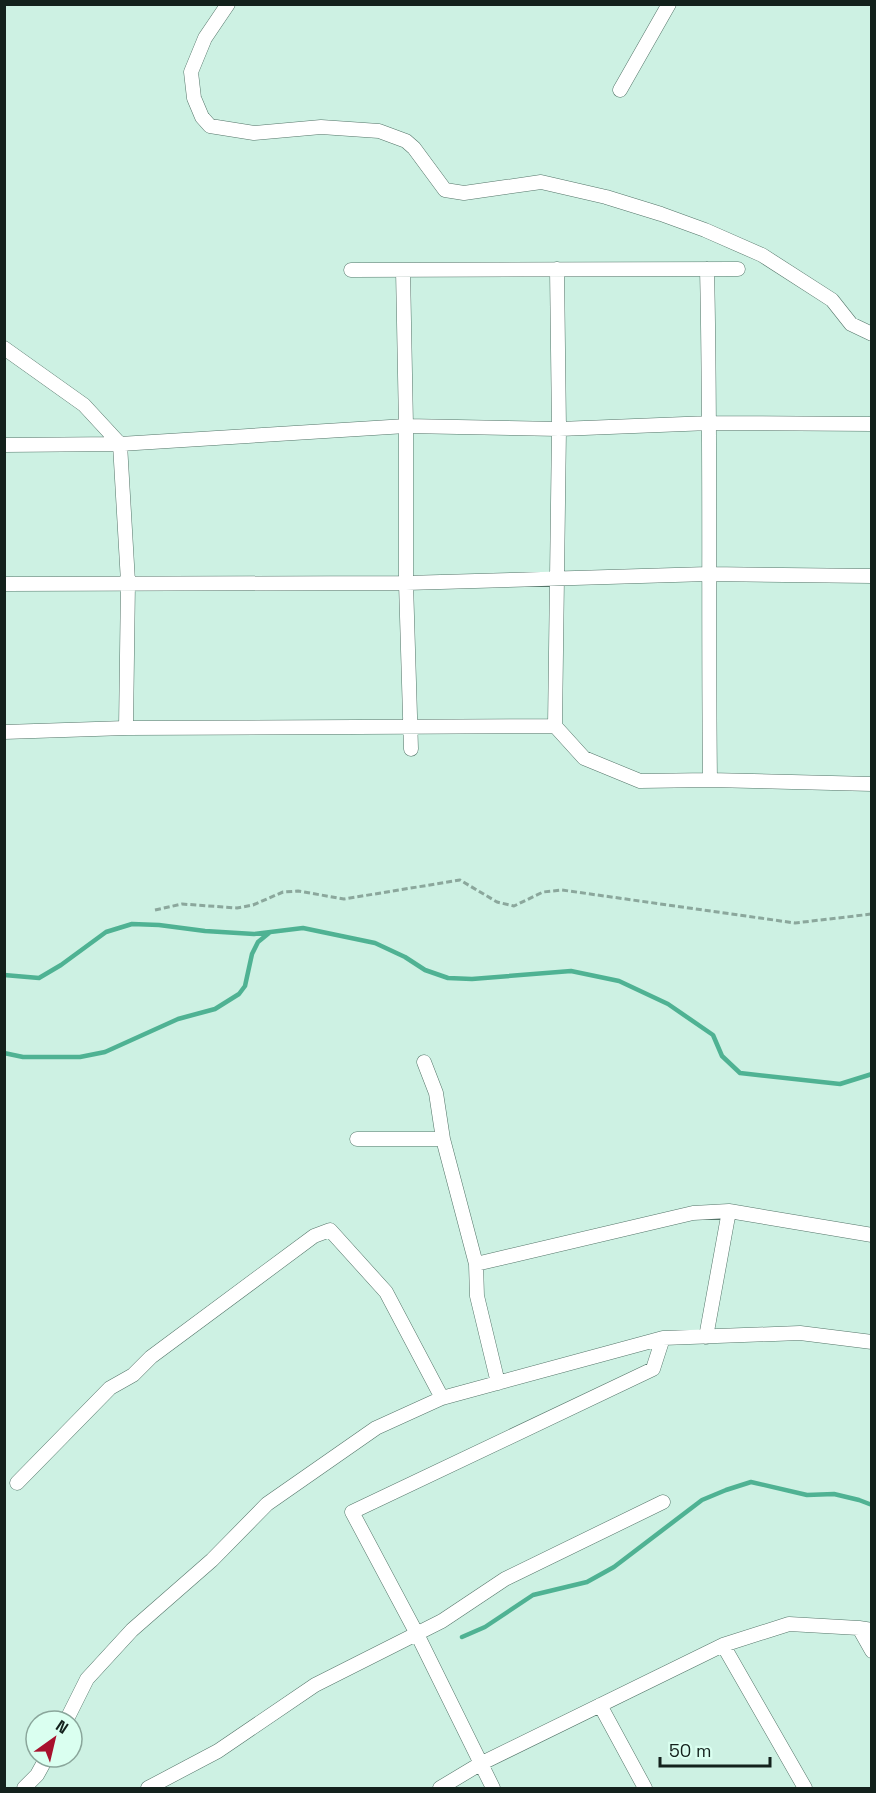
<svg xmlns="http://www.w3.org/2000/svg" width="876" height="1793" viewBox="0 0 876 1793" font-family="'Space Grotesk',sans-serif">
<rect width="100%" height="100%" fill="#cdf1e3"/>
<g fill="none" stroke-linecap="round" stroke-linejoin="round">
<path stroke="#4fb293" stroke-width="4.5" d="M4,975L39,978L61,965L106,932L132,924L159,925L205,931L254,934L303,928L375,943L405,957L425,970L448,978L472,979L571,971L619,981L668,1004L713,1035L722,1056L740,1073L840,1084L872,1074
M4,1053L23,1057H80L105,1052L178,1019L215,1009L239,994L245,986L252,954L258,942L269,933
M462,1637L485,1627L533,1595L587,1582L614,1567L702,1500L726,1490L751,1482L807,1495L834,1494L859,1500L872,1505"/>
<defs>
<path id="minor" d="M228,4L205,38L191,72L194,98L202,117L210,126L254,133L321,127L379,131L406,141L414,148L445,190L464,193L541,182L606,197L661,214L705,230L762,255L832,300L851,324L872,334
M620,90L669,4
M557,269L559,429L555,726L584,758L640,781L710,780
M707,269C711,439 708,609 710,780L872,784
M351,270L738,269
M403,270L406,426V583L411,749
M4,348L84,405L120,444L128,582L126,728
M4,445L120,444L406,426L559,429L710,423L872,424
M4,584L406,583L708,574L872,576
M4,732L126,728L555,726
M424,1062L436,1093L443,1139L476,1264L477,1296L498,1383
M357,1139H443
M476,1264L693,1213L729,1211L872,1235
M706,1337L729,1211
M17,1483L110,1388L133,1375L151,1357L314,1236L330,1230L386,1292L442,1398
M859,1628L872,1651
M723,1645L805,1788
M600,1705L645,1788
M66,1721L87,1679L132,1630L212,1560L267,1504L376,1428L442,1398L663,1338L800,1333L872,1342
M24,1788L37,1775L47,1757
M148,1788L218,1751L315,1685L442,1621L505,1579L663,1502
M440,1788L480,1764L723,1645L789,1624L859,1628L872,1630
M493,1788L417,1634L352,1512L653,1369L663,1338"/>
</defs>
<use href="#minor" stroke="#547569" stroke-width="15"/>
<path stroke="#8ba79c" stroke-width="3" stroke-dasharray="6 3" stroke-linecap="butt" d="M155,910L182,904L237,908L253,905L283,892L298,891L344,899L460,880L497,902L514,906L543,892L562,890L795,923L872,914"/>
<use href="#minor" stroke="#fff" stroke-width="14"/>
</g>
<rect width="876" height="1793" fill="none" stroke="#13211c" stroke-width="12"/>
<g transform="translate(54 1739) rotate(34)"><circle r="28" fill="#dafff0" stroke="#8aa69b" stroke-width="1.5"/>
<path d="M0-4.5L10 22L0 15L-10 22Z" fill="#a8112d"/>
<text y="-9" font-size="16" font-weight="bold" text-anchor="middle" fill="#13211c">N</text>
</g>
<path d="M660 1757v9h110v-9" fill="none" stroke="#13211c" stroke-width="3"/>
<text x="669" y="1757" font-size="18" fill="#13211c" stroke="#dafff0" stroke-width="4.5" paint-order="stroke">50 m</text>
</svg>
